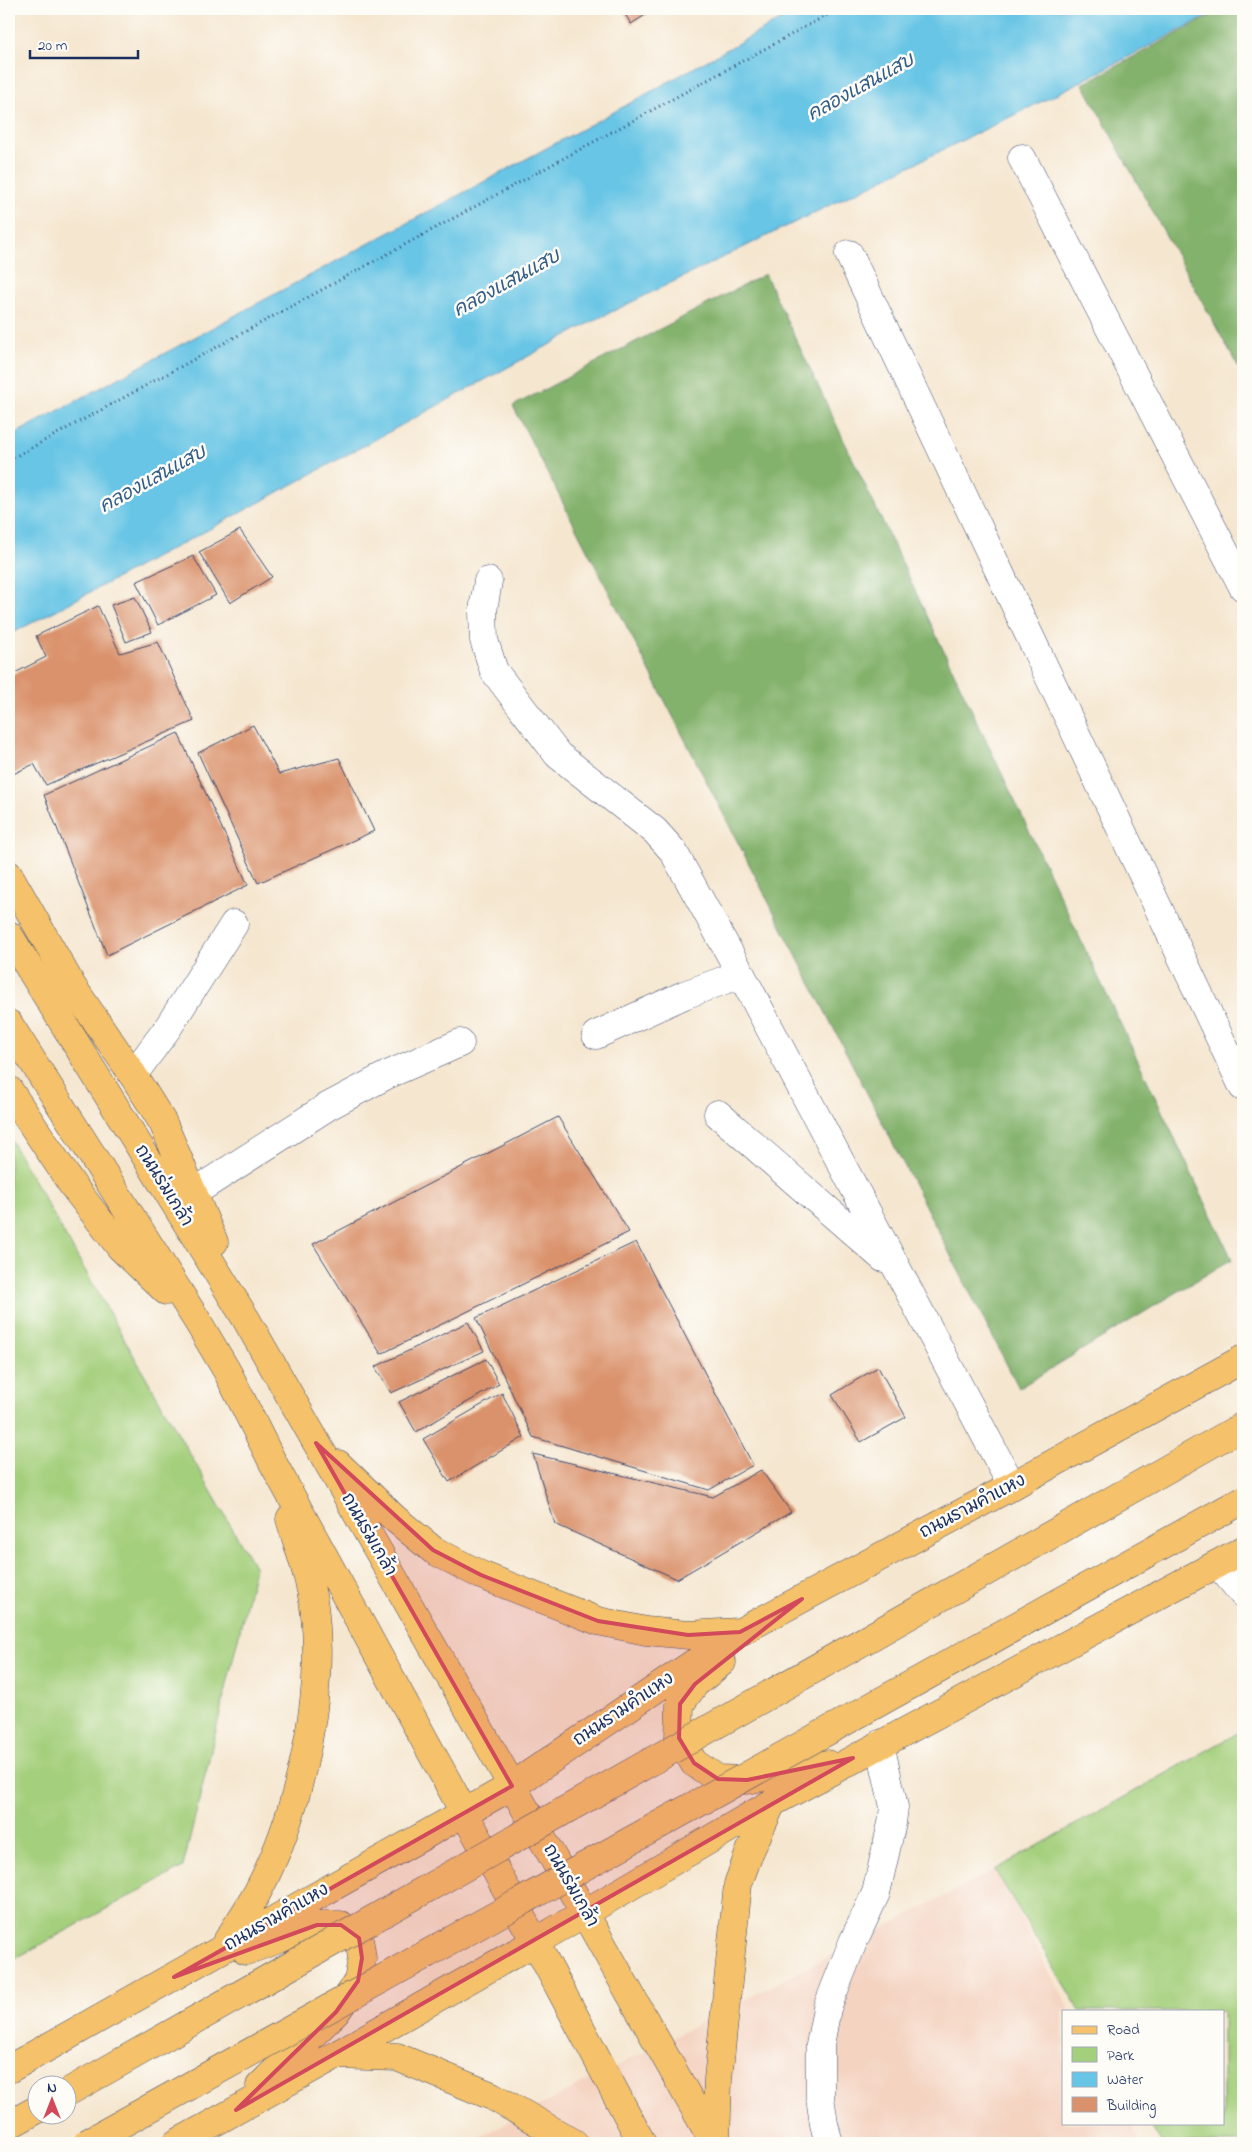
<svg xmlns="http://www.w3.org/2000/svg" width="1252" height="2152" viewBox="0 0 1252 2152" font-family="'Indie Flower','Playpen Sans Thai',sans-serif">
<rect width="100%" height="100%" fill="#fdfcf7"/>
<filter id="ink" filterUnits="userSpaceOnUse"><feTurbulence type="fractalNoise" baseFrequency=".02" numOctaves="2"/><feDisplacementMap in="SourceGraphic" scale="10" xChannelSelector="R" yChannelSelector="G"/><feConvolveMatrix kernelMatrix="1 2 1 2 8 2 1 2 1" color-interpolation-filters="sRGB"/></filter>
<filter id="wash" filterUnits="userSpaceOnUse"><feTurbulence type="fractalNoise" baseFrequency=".0096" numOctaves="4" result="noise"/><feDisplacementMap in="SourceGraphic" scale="20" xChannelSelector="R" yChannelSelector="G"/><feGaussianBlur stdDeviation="1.12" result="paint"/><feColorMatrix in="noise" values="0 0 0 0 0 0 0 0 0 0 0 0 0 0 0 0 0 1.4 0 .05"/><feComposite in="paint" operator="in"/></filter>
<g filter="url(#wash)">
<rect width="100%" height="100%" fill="#f5e6cf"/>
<path fill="#f4d3c1" d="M995,1870L1070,2011H1063V2123H1131L1141,2143H468Z"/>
<path fill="#a4cf7c" stroke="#607f6d" d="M9,1137L255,1568L183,1867L9,1962Z
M1243,1730V2143H1161L1149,2123H1223V2011H1080L995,1870Z"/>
<path fill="#83b26c" stroke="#4f7065" d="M1223,9H1243V376L1083,84Z
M765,274L1232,1259L1019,1388L513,406Z"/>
<path fill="#67c5e5" stroke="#417aa2" d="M800,9H1221L1051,97L595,320L238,514L9,635V437L623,107Z"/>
<g id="blocks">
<path fill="#da926c" d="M622,9H655L631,24Z
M240,530L272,577L230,603L199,552Z
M193,556L216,595L158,625L136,582Z
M135,597L152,632L126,642L111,605Z
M98,606L120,653L158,642L194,721L46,785L34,764L9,776V676L46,657L36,636Z
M253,725L279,774L339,758L374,831L258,883L198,753Z
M178,733L248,885L107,955L44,795Z
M558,1117L629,1232L381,1354L313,1244Z
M636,1242L753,1465L709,1490L533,1437L476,1318Z
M468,1322L484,1351L391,1393L375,1367Z
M486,1359L499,1384L416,1432L399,1402Z
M878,1367L906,1417L861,1442L832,1395Z
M502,1393L524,1437L449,1482L423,1439Z
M533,1454L713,1497L761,1470L791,1512L677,1579L555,1524Z"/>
</g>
</g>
<g filter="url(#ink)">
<use href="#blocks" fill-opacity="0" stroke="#3c4a6f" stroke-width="1"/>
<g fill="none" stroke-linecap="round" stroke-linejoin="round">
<defs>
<path id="minor" d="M1022,158L1243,587
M849,254L1243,1087
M488,581L483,611L484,640L494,671L558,755L655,831L673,851L741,974L1012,1486
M596,1035L684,995L741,974
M133,1075L167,1029L234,924
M718,1114L883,1258
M193,1193L327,1107L387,1075L460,1043
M1218,1564L1243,1594
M829,2143L824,2124L820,2097V2045L827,2008L853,1942L876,1893L892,1823L894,1807L880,1744"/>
<path id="major" d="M9,875L72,986L133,1075L163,1123L214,1242
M9,935L246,1319L584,1912L714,2143
M9,1024L198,1322L228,1373L273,1463L535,1942L642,2143
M9,1090L73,1186L120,1247L166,1291
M338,1464L394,1518L433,1550L481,1575L598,1621L646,1631L688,1635L738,1632
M722,1662L695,1684L680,1704L679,1738L694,1763L718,1779L747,1780L827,1764
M224,1946C235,1928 248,1910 258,1891C298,1816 324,1700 315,1615C312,1583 299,1550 290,1519
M246,1951L317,1925H341L359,1938L362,1958L358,1981L336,2012L260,2086
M336,2055L397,2057L492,2096L574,2143
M9,2069L512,1786L740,1632L1012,1486L1243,1359
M9,2125L38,2109
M177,2143L336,2055L535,1942L772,1803L1243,1550
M716,2143L718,2079L738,1884L750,1851L772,1803"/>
</defs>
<use href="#minor" stroke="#3c4a6f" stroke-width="29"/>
<use href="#major" stroke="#3c4a6f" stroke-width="29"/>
<path stroke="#3c4a6f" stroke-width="3" stroke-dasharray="1 4" stroke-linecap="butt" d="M9,460L838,9"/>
<use href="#minor" stroke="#fff" stroke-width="28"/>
<use href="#major" stroke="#f5c16b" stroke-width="28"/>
<defs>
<path id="major-bridge" d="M68,2092L1243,1426
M87,2143L1243,1500"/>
</defs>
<use href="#major-bridge" stroke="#3c4a6f" stroke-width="29" stroke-linecap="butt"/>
<use href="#major-bridge" stroke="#f5c16b" stroke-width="28"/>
</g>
</g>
<path fill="#d1495b" fill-opacity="0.2" stroke="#d1495b" stroke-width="4" stroke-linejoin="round" d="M316,1443L433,1550L481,1575L598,1621L688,1635L740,1632L802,1599L695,1684L680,1704L679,1738L694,1763L718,1779L747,1780L853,1758L236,2110L336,2012L358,1981L362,1958L359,1938L341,1925H317L174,1977L512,1786Z"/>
<g text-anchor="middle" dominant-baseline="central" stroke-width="5" stroke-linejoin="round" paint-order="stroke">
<g font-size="18" fill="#1b2f5e" stroke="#fdfcf7">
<text transform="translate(163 1186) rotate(58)">ถนนร่มเกล้า</text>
<text transform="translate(973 1507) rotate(-28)">ถนนรามคำแหง</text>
<text transform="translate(368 1535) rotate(60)">ถนนร่มเกล้า</text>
<text transform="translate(624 1710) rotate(-34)">ถนนรามคำแหง</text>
<text transform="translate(570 1886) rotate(60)">ถนนร่มเกล้า</text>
<text transform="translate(277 1918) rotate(-30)">ถนนรามคำแหง</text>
</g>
<g font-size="19" font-style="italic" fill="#325c86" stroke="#fdfcf7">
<text transform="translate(861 88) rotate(-29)">คลองแสนแสบ</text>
<text transform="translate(507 284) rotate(-29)">คลองแสนแสบ</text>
<text transform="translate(153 480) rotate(-29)">คลองแสนแสบ</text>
</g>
</g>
<rect width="1252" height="2152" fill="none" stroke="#fdfcf7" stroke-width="30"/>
<rect x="1062" y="2010" width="162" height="115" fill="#fdfcf7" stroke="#a3aaba"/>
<rect x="1072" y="2026" width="25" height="8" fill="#f5c16b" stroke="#a3aaba"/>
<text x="1107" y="2034" font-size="15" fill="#1b2f5e">Road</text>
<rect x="1072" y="2047" width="25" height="15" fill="#a4cf7c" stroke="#a3aaba"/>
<text x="1107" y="2060" font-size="15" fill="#1b2f5e">Park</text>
<rect x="1072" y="2072" width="25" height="15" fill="#67c5e5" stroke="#a3aaba"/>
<text x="1107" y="2084" font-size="15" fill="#1b2f5e">Water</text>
<rect x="1072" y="2097" width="25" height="15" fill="#da926c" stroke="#a3aaba"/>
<text x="1107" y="2110" font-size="15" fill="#1b2f5e">Building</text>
<g transform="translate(52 2100)"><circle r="24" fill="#fdfcf7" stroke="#a3aaba"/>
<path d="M0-4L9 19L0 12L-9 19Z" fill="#d1495b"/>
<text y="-8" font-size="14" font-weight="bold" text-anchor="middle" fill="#1b2f5e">N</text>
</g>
<path d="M30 50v8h108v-8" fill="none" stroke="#1b2f5e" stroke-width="2.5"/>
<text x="38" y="50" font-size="15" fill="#1b2f5e" stroke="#fdfcf7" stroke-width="4" paint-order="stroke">20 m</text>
</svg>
